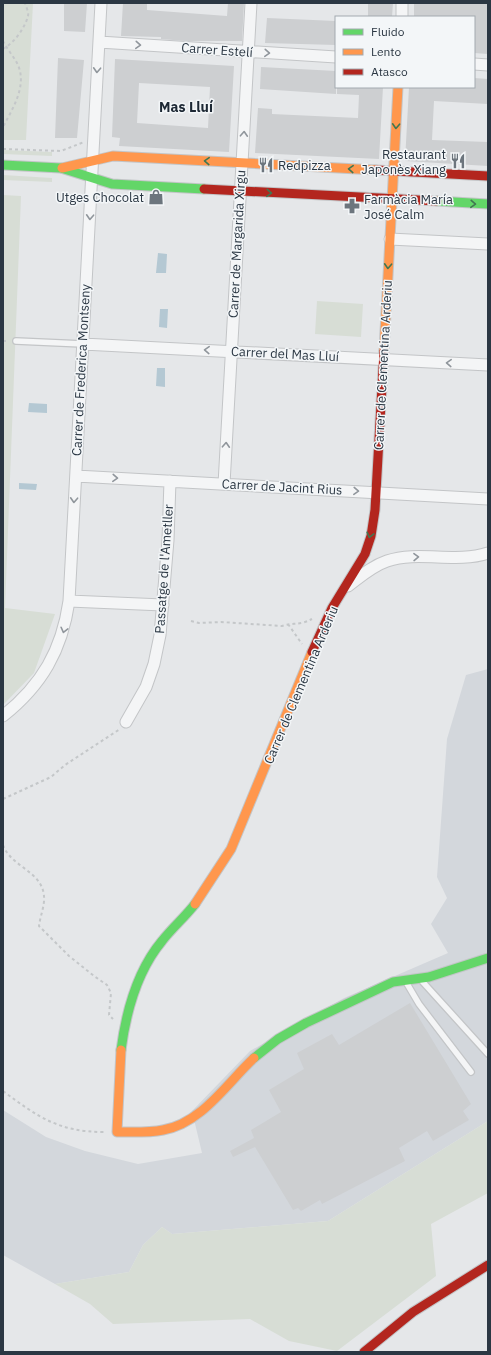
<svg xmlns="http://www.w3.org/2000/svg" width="491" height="1355" viewBox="0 0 491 1355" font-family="'IBM Plex Sans',sans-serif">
<rect width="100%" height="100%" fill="#e5e7e9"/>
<path fill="#d3d7dc" d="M488,669V1121L328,1221L172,1234L162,1227L143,1245L129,1272L55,1284L3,1255V1110L46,1137L85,1151L138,1164L202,1153L192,1111L250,1051L344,998L448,953L431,924L447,898L437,877L447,739L466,675Z"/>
<path fill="#d7ddd5" d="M3,3H33L26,140H3Z
M3,150L52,152V156L3,154Z
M3,175L52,178V182L3,180Z
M3,195L21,196L5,608L55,614L34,673L3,705Z
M317,301L363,304L361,337L315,334Z
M488,1121V1193L431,1224L436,1276L337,1351L289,1341L250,1319L113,1324L90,1304L55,1284L129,1272L143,1245L162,1227L172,1234L328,1221Z"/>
<path fill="#b4c8d3" d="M158,253L167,254L166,273H156Z
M160,309H168L167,328L159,327Z
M157,368H165V387L156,386Z
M29,403L47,404V413L28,412Z
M19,483L37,484L36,490L19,489Z"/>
<path fill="#cdcfd1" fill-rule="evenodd" d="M64,3H87L85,32L64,31Z
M123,3H147V10L227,16L228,3H244L242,41H186L161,39V37L121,36Z
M368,3H393L392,17H368Z
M414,3H488V54L474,53V17H414Z
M267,18L336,21V45L265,43Z
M58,58L84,60L77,138H55Z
M115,59L234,66L229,152L119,146L120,138L112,137ZM139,83L210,87L208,128L137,123Z
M261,67L336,71V94L260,89Z
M474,78L488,79V104L434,101L432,140L488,142V166L405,161L409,87H474Z
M337,87H383L379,159L255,153L258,108L272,109V114L358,118L359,95L337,94Z
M410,1003L471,1104L463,1111L469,1120L433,1141L427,1131L399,1148L405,1161L322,1204L320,1200L301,1211L298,1208L293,1210L255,1147L233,1157L230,1151L254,1138L251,1130L281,1112L269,1090L304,1069L297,1053L332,1034L339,1045Z"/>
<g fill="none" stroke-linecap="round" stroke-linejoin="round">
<defs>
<path id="lane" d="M16,341L83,344
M421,980L488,1054
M406,982L419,1004L471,1072"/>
<path id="street" d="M402,17V3
M99,42L336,57
M474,64L488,65
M390,239L488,244
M83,344L488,365
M76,476L488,499
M224,484L251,3
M348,586C360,577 372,566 387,561C419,550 455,564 488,553
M69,601L163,605
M3,716C42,685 62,650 69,601L101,3
M126,722L146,687L154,664L160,635L168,540L170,481"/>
<path id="fast" d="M3,165L61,168L112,184L204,189
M437,201L488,204
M121,1050C126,1012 137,971 162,941C172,928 185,917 195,904
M254,1058L278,1039L306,1023L393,982L429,977L488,958"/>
<path id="slow" d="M62,168L113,156L376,170
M384,351L398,87
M195,904L231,849L312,652
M121,1050L117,1132C132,1132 148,1133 163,1130C202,1123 227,1083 254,1058"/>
<path id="jam" d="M376,170L488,176
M204,189L437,201
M312,652L332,608L365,554L371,536L375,510L384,351
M364,1352L413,1312L488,1265"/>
</defs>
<use href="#lane" stroke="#c3c5c7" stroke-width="8"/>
<use href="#street" stroke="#c3c5c7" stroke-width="13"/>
<use href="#fast" stroke="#c3c5c7" stroke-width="11"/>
<use href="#slow" stroke="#c3c5c7" stroke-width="11"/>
<use href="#jam" stroke="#c3c5c7" stroke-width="11"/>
<path stroke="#c4c7c9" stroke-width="2" stroke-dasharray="3 3" stroke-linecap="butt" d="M3,41C7,49 14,57 18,65C27,86 13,108 3,127
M3,49C14,43 25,28 28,16C29,12 26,7 25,3
M3,149L61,151L84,142
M3,341H8
M191,621L199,623L221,622L282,626C293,622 299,626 312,619
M288,624L302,644
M3,799L51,777L65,765L120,729
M3,845C11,867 42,871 44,896C45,905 40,917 39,926L69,956L94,976L107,985L111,993L109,1015L113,1019
M3,1091C38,1117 59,1132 104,1132"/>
<use href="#lane" stroke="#f4f5f6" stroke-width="5.5"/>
<use href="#street" stroke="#f4f5f6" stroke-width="11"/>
<use href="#fast" stroke="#63d668" stroke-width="9"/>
<use href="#slow" stroke="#ff974d" stroke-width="9"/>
<use href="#jam" stroke="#b3261e" stroke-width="9"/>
</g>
<defs><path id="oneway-chevron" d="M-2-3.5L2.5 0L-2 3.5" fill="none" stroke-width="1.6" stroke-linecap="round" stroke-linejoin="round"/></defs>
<g stroke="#90969c">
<use href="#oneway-chevron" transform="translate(138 45) rotate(4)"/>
<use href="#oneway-chevron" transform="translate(267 53) rotate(4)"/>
<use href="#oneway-chevron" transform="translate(97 70) rotate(93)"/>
<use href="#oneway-chevron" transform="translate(244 134) rotate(-87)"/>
<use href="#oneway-chevron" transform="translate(90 217) rotate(93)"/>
<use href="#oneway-chevron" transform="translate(207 350) rotate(-177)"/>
<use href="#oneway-chevron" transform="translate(449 363) rotate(-177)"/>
<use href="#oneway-chevron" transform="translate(226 445) rotate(-87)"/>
<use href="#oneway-chevron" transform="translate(115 478) rotate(3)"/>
<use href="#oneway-chevron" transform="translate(356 491) rotate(3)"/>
<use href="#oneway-chevron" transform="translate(74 500) rotate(93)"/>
<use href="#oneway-chevron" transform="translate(416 557) rotate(-1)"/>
<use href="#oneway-chevron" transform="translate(64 630) rotate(104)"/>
</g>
<g stroke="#417752">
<use href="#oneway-chevron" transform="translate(396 126) rotate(93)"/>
<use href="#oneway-chevron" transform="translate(207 161) rotate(-177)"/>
<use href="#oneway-chevron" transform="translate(351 169) rotate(-177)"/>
<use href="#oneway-chevron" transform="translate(269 193) rotate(3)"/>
<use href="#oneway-chevron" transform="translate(473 204) rotate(3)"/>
<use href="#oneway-chevron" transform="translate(388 266) rotate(93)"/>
<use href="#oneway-chevron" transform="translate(370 535) rotate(104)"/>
</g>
<defs>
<symbol id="restaurant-bare" viewBox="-9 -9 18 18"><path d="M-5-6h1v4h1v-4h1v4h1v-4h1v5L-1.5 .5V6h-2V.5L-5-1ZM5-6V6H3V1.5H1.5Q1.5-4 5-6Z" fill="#6c757d" stroke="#f3f6f8" stroke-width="2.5" paint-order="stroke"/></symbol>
<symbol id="shop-bare" viewBox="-9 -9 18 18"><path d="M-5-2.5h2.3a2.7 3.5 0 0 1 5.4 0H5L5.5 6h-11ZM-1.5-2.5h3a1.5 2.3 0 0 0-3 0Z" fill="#6c757d" stroke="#f3f6f8" stroke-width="2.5" paint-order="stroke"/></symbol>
<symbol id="pharmacy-bare" viewBox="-9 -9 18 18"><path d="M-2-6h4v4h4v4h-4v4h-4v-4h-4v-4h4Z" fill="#6c757d" stroke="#f3f6f8" stroke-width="2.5" paint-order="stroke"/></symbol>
</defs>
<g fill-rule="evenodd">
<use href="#restaurant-bare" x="447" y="150" width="22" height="22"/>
<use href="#restaurant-bare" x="255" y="154" width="22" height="22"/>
<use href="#shop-bare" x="145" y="186" width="22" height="22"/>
<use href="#pharmacy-bare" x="341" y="195" width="22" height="22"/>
</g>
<g text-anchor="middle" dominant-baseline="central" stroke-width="3" stroke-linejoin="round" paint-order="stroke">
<g font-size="13" fill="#2b3743" stroke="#f3f6f8">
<text transform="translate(217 50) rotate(4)">Carrer Estelí</text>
<text transform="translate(237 244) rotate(-87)">Carrer de Margarida Xirgu</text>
<text transform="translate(285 354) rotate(3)">Carrer del Mas Lluí</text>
<text transform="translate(383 365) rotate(-87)">Carrer de Clementina Arderiu</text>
<text transform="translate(81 370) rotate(-87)">Carrer de Frederica Montseny</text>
<text transform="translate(282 487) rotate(3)">Carrer de Jacint Rius</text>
<text transform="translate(164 569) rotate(-86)">Passatge de l'Ametller</text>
<text transform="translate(301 685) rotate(-67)">Carrer de Clementina Arderiu</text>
</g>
<g font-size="13" fill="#2b3743" stroke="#f3f6f8" text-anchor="end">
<text x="446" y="154">Restaurant<tspan x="446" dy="15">Japonès Xiang</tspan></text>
<text x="278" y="165" text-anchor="start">Redpizza</text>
<text x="144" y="197">Utges Chocolat</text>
<text x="364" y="199" text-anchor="start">Farmàcia María<tspan x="364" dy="15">José Calm</tspan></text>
</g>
<g font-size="14" font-weight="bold" fill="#1d2834" stroke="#f3f6f8">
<text x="186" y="107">Mas Lluí</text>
</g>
</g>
<rect width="491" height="1355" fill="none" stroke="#2b3743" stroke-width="8"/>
<rect x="335" y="16" width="140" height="72" fill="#f3f6f8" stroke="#a3aab0"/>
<rect x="343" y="29" width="20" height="6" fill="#63d668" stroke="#a3aab0"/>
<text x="371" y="36" font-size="12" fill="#2b3743">Fluido</text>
<rect x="343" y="49" width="20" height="6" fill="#ff974d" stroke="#a3aab0"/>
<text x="371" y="56" font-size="12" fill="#2b3743">Lento</text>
<rect x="343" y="69" width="20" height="6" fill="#b3261e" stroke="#a3aab0"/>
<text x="371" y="76" font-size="12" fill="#2b3743">Atasco</text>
</svg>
